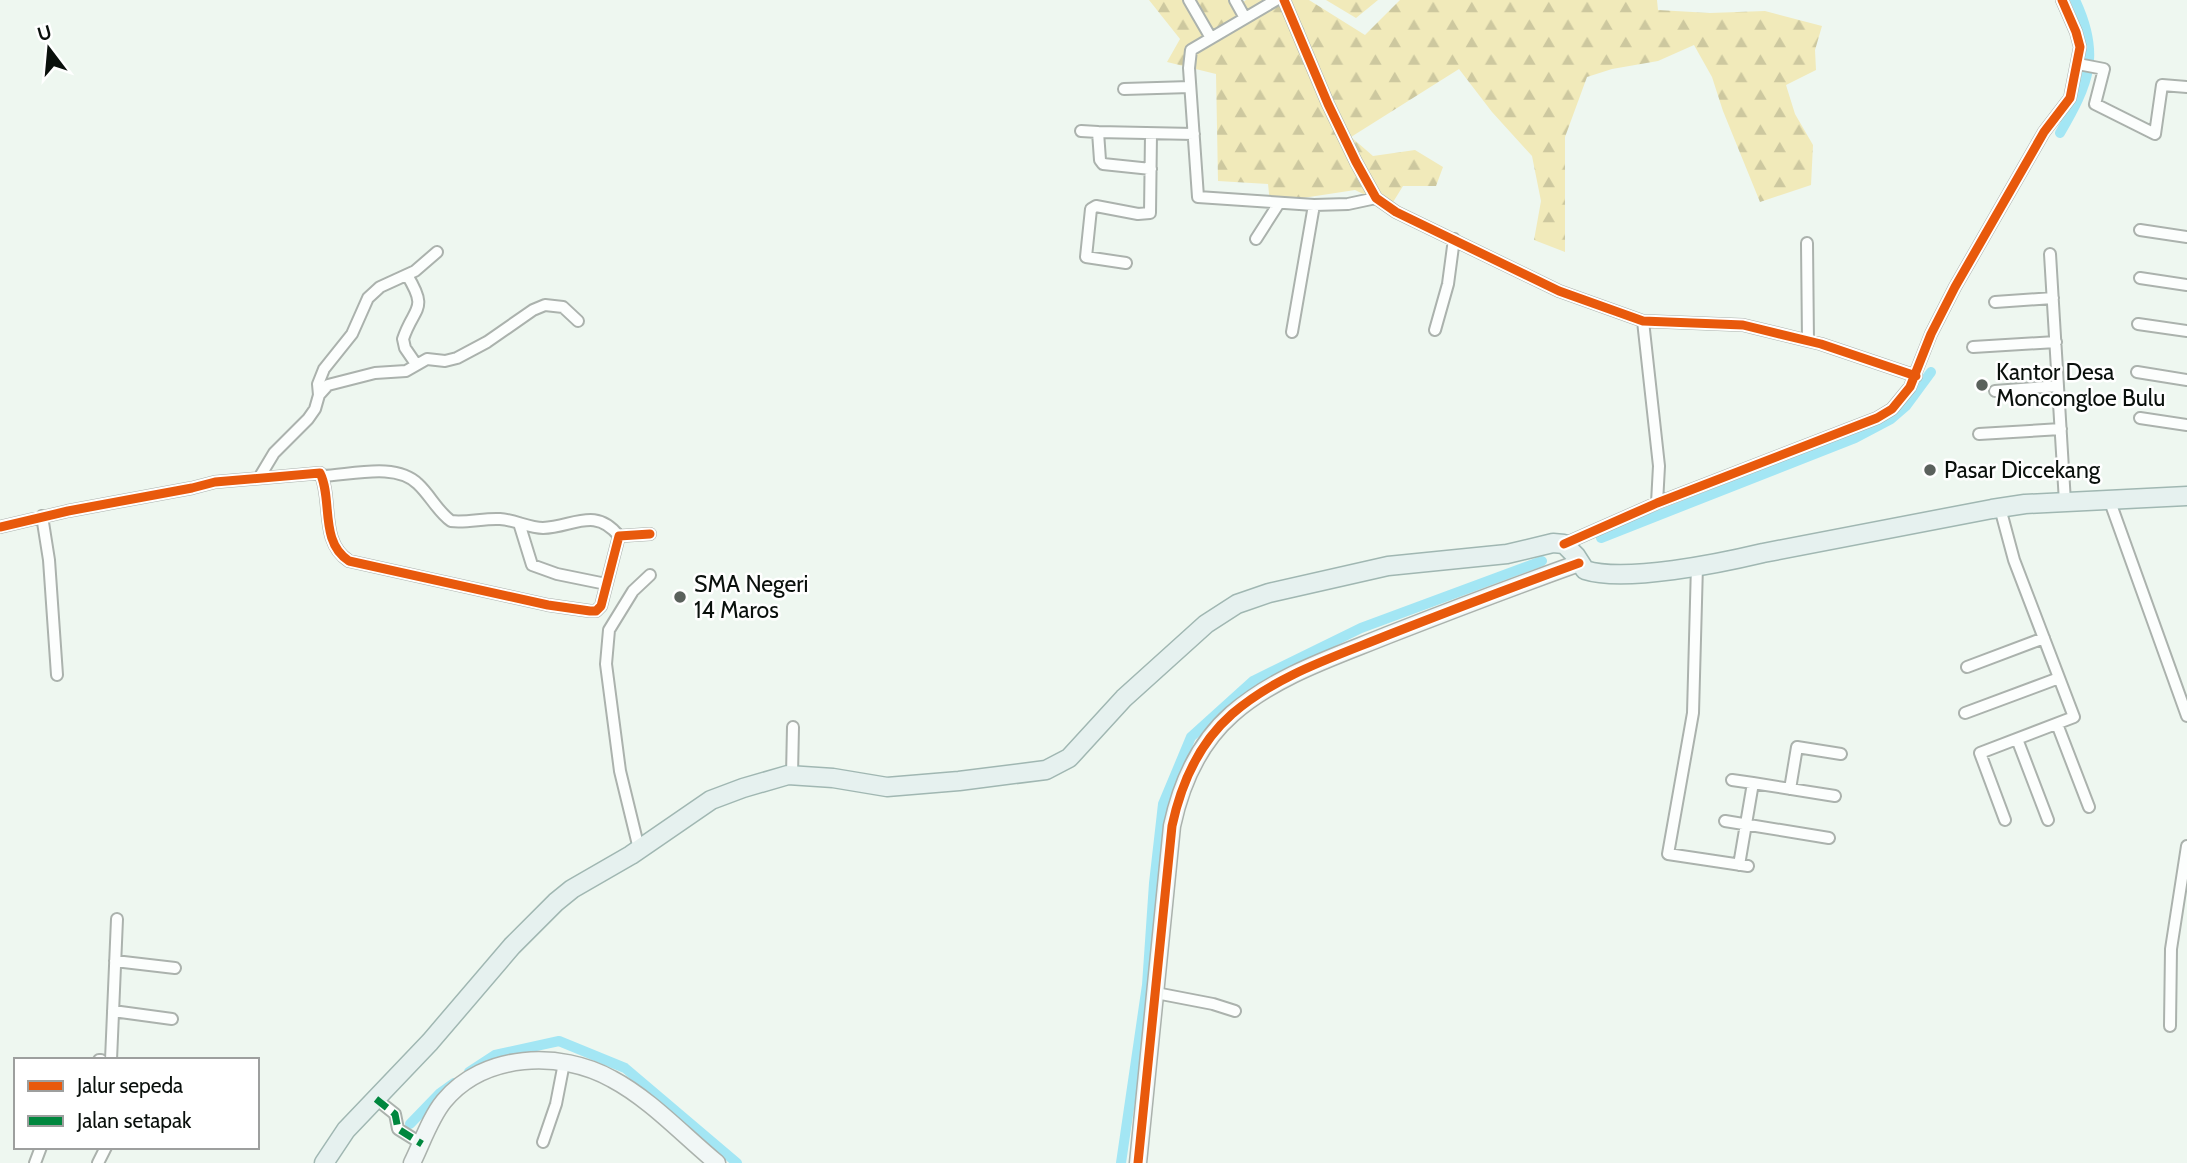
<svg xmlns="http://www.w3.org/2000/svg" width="2187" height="1163" viewBox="0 0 2187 1163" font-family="Cabin,sans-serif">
<defs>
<pattern id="forest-firs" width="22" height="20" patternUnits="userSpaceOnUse" patternTransform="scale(1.75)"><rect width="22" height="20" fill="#f1eaba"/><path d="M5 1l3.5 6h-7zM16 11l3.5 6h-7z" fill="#cdc89f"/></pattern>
</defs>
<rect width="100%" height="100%" fill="#eef7f0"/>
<path fill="url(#forest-firs)" d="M1149,0H1230L1235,7L1246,0H1309L1365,35L1400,0H1657L1658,10L1710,13L1765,11L1822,26L1815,50L1816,70L1786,85L1795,114L1813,145L1811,185L1760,202L1723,111L1712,77L1694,45L1658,61L1612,69L1587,77L1565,137V252L1534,240L1541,201L1532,156L1492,112L1459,69L1351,137L1373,156L1415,150L1443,167L1436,186H1403L1390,207L1355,190L1270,203L1268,184L1218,181L1216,74L1167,62L1180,39Z
M1326,0H1378L1356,18Z"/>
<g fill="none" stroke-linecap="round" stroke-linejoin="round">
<path stroke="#a3e6f4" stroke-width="10" d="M2060,133C2089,83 2101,55 2075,0
M1601,538L1855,438L1891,419L1906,406L1931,372
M469,1072L495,1055L559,1041L625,1068L737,1163
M410,1124L440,1093L454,1083
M1121,1163L1147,985L1154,883L1163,804L1191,737L1253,681L1361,628L1542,561"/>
<defs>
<path id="street" d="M1189,0L1211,38
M1235,0L1245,18
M1276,0L1191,50L1189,68L1198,197L1314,205L1348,204L1376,198
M1284,0L1328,104L1356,162L1376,198L1396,212L1559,291L1643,321L1743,325L1821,344L1916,376
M2078,64L2104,69L2095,104L2155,134L2162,85L2187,87
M1124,89L1190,87
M1081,131L1098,132
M1151,169L1103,164L1100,160L1098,132L1194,134
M2140,230L2187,237
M1256,239L1279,203
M1807,243L1808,341
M2050,254L2065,502
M1126,263L1086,257L1091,209L1096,206L1138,214L1150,213L1151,134
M407,275C429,311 414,306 403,339L405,348L416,364
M2140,278L2187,285
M1995,302L2053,298
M1643,321L1659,466L1657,503
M2138,324L2187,331
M1435,330L1448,284L1454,239
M1292,332L1314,205
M1973,347L2056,342
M2137,372L2187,380
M1995,391L2058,386
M319,395L318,384L324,369L352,334L368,298L380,287L415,271L437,252
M2140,418L2187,425
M1979,434L2061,429
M322,476C351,475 396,462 418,484C430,495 438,512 451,521C467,523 484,518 500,519C515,520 529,528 543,528C573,527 595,506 619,536
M259,478L274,453L308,419L315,409L319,395L328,385L375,373L406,371L427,359L445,361L457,358L487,342L533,310L545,305L563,307L578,321
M2109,499L2187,716
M2000,508L2014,560L2074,717L1980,753L2005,820
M42,516L49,560L57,675
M519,523L532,565L557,574L606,584
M0,527L68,511L192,488L215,482L320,473C333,499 319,542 349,561L548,605L590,611H596L601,606L619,536L650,534
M1564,544L1657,503L1877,418L1892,409L1910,387L1931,334L1955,287L2044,132L2070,98L2080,47L2076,32L2062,0
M1697,565L1693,713L1668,854L1748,866
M1967,667L2044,638
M1965,713L2059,678
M2057,724L2089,807
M2017,739L2048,820
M792,775L793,727
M1732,780L1753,783
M1790,789L1797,747L1841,754
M1725,821L1829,838
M639,849L620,771L606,664L609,630L633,591L650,575
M1739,865L1753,783L1835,796
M115,961L175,968
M1156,993L1213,1004L1235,1011
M113,1011L172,1019
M2170,1026L2171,949L2187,846
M99,1060H101
M111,1060L117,919
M376,1099L395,1114L398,1129L422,1144
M543,1142L556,1104L564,1063
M35,1163L41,1147
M98,1163L106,1147"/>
<path id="secondary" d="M412,1163C422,1143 430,1118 444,1101C484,1053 560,1050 612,1079C650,1099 684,1136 717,1163
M1138,1163L1172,826C1181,784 1199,743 1232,714C1277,675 1334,657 1388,635C1452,610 1515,586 1579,563"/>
<path id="primary" d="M324,1163L346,1130L430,1042L512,946L556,902L572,889L631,855L711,800L743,788L788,775L833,778L887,787L959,781L1046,770L1069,758L1124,698L1206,624L1237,604L1269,593L1388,566L1507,554L1553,543L1564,544L1576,556L1585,570C1625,583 1721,563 1763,553L1992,509L2025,504L2187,496"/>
</defs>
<use href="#street" stroke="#abb2ad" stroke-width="14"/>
<use href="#secondary" stroke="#abb2ad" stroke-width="19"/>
<use href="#primary" stroke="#a0b7b2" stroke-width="21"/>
<use href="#street" stroke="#fcfefd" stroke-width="10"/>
<use href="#secondary" stroke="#f1f7f6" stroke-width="16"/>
<use href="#primary" stroke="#e6f1ef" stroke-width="18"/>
<path stroke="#00873e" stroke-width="7" stroke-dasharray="14 7" stroke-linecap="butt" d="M376,1099L395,1114L398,1129L422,1144"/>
<defs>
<path id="cycleway" d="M1284,0L1328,104L1356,162L1376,198L1396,212L1559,291L1643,321L1743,325L1821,344L1916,376
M0,527L68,511L192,488L215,482L320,473C333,499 319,542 349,561L548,605L590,611H596L601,606L619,536L650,534
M1564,544L1657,503L1877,418L1892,409L1910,387L1931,334L1955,287L2044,132L2070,98L2080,47L2076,32L2062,0
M1138,1163L1172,826C1181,784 1199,743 1232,714C1277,675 1334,657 1388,635C1452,610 1515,586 1579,563"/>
</defs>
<use href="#cycleway" stroke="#fff" stroke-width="13"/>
<use href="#cycleway" stroke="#e8590c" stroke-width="9"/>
</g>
<g fill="#5a615c" stroke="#fff" stroke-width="2.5">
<circle cx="1982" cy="385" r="7"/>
<circle cx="1930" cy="470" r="7"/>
<circle cx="680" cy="597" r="7"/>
</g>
<g text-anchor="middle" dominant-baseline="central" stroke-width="5" stroke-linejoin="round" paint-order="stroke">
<g font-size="23" fill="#0a100c" stroke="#fff" text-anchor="start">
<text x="1996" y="372">Kantor Desa<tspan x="1996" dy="26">Moncongloe Bulu</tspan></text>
<text x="1944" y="470">Pasar Diccekang</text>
<text x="694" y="584">SMA Negeri<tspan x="694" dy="26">14 Maros</tspan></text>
</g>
</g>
<rect x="14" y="1058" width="245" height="91" fill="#ffffff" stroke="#9d9f9e" stroke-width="2"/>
<rect x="28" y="1081" width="35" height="10" fill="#e8590c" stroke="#9d9f9e" stroke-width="2"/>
<text x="77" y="1093" font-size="21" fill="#0a100c">Jalur sepeda</text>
<rect x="28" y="1116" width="35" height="10" fill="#00873e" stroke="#9d9f9e" stroke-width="2"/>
<text x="77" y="1128" font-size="21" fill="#0a100c">Jalan setapak</text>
<g transform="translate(49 49) rotate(344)" stroke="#ffffff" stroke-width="5" paint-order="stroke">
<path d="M0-5L12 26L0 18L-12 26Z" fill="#0a100c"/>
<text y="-10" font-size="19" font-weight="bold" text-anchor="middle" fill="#0a100c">U</text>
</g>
</svg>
